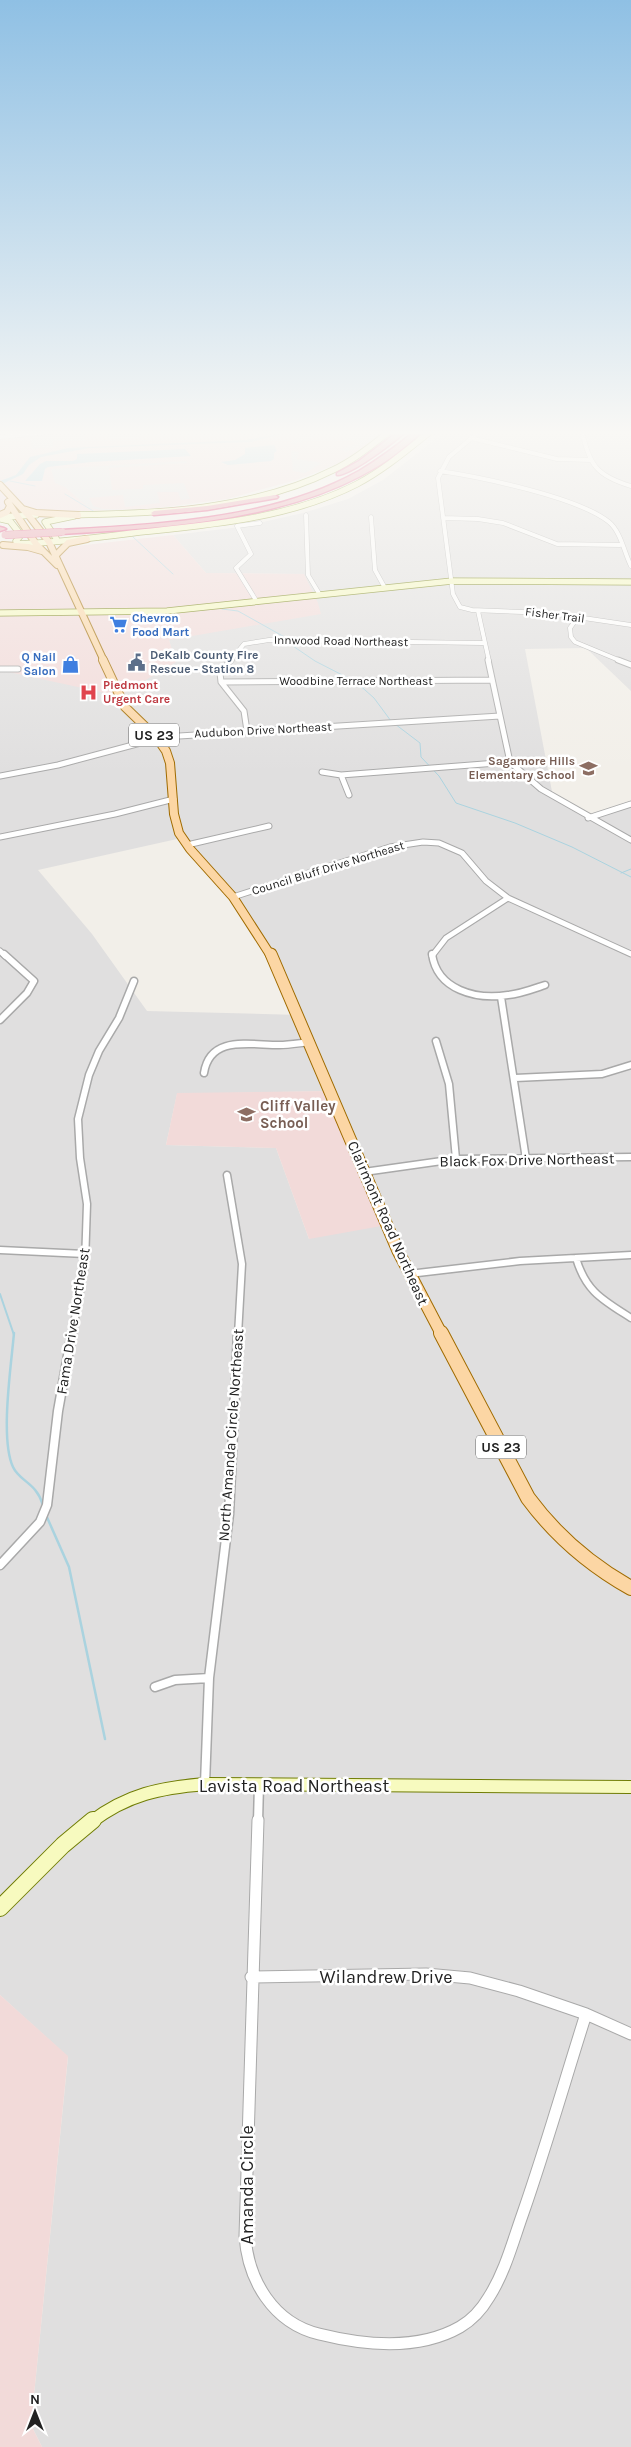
<svg xmlns="http://www.w3.org/2000/svg" width="631" height="2447" viewBox="0 0 631 2447" font-family="Karla,sans-serif">
<rect width="100%" height="100%" fill="#f2efe9"/>
<path fill="#e0dfdf" fill-rule="evenodd" d="M446,431H631V691L586,648L525,649L553,797L590,819L631,803V2447H42L31,2425L68,2057L0,1995V670L175,662L169,640L304,574L206,573L173,535L240,527L303,513L348,499L383,480ZM186,837L265,947L294,993L300,1015L147,1011L92,934L38,870ZM332,1091L309,1239L276,1148L166,1145L177,1094Z"/>
<path fill="#f2dad9" d="M0,431H391L340,463L296,480L227,499L150,509L0,514Z
M173,535L206,573L304,574L318,603L321,614L169,640L176,662L119,696L0,670V549H50Z
M332,1091L387,1225L309,1239L276,1148L166,1145L177,1093Z
M0,1995L68,2056L31,2425L42,2447H0Z"/>
<path fill="#e2e2e2" d="M53,431H83L85,440L53,441V447L32,449L31,438L53,434Z
M106,431H142V435L134,438L115,439L106,436Z
M309,431H364L377,434L371,441L347,452L340,450L359,443L344,440L348,437L363,438L328,433L324,436L312,434L314,435L311,438L296,444L289,443Z
M291,451L299,452L297,459L322,463L305,473L293,471Z
M186,461L187,463L109,468L112,490L143,489V485L184,483L190,499L181,500L178,492H157L160,503L125,507L123,495L89,498L93,506L103,509H139L102,510L89,508L65,487L55,483L51,469Z"/>
<path fill="#aad3df" d="M282,431H292L251,442L89,448L41,457L29,465L23,474L0,485V481L16,475L30,457L68,448L245,440L274,435Z
M274,445L277,451L274,453V459L271,461L228,465L221,462L235,460L245,454V448Z
M185,449L191,456L91,462L48,467L45,469L42,481H25L40,464L46,461H73L77,459V454Z"/>
<g fill="none" stroke-linecap="round" stroke-linejoin="round">
<path stroke="#aad3df" stroke-width="1" d="M10,481L35,486
M65,494L95,512
M133,537L173,574
M222,609L238,611L288,639
M290,644L315,661L350,679
M356,682L374,698L391,721
M395,724L420,743L421,757L439,776L456,803L515,823L572,847L631,877
M621,873L631,869"/>
<path stroke="#aad3df" stroke-width="2" d="M0,1294L14,1335"/>
<path stroke="#aad3df" stroke-width="2.5" d="M14,1333C11,1367 0,1439 13,1467C20,1482 36,1482 43,1505
M46,1515L69,1567L105,1739"/>
<defs>
<path id="street-far4" d="M480,431L449,457L438,478L453,594L460,607L472,610L550,613L631,625
M582,431C589,465 597,476 631,486
M0,437L51,432
M471,438L557,459L591,460
M440,471C480,477 578,497 609,522C621,532 624,552 631,566
M306,515L308,575L320,595
M371,517L375,570L385,588
M443,518L478,519L503,523L557,544L620,545
M257,602L236,568L251,554L237,526L260,523
M478,611L489,661
M578,617L570,628L571,637L575,642L621,661
M230,661L244,644L269,640L483,643"/>
<path id="street-far3" d="M231,660L220,673L221,682L244,711L247,731
M488,660L510,762
M618,660L631,665
M0,669H18
M221,682L491,680
M322,772L341,775L510,762L541,789L631,840
M341,775L349,795
M0,776L58,765L163,737L500,716
M588,818L631,804
M0,837L115,814L174,799
M187,845L269,826
M233,897L390,847L423,842L439,843L462,853L486,881L508,898L631,954
M0,951L5,956
M432,956L446,938L508,898"/>
<path id="street-far2" d="M432,954C437,990 476,1000 508,995C520,994 533,989 545,985
M501,997L526,1159
M0,1020L27,993L34,981L4,954
M436,1041L449,1084L456,1159
M204,1073C210,1035 249,1045 279,1045C289,1045 300,1043 310,1042
M515,1078L602,1074L631,1065
M364,1172L456,1159L631,1157
M227,1175L242,1264L238,1335
M0,1250L85,1254
M576,1258C586,1292 603,1300 631,1318
M409,1274L520,1261L631,1255
M72,1335L85,1263L87,1204L80,1158L78,1119L89,1075L99,1051L119,1018L134,981"/>
<path id="street-far1" d="M0,1565L40,1522L47,1505L58,1411L72,1333
M155,1687L175,1680L209,1678
M205,1784L209,1678L229,1514L238,1333
M258,1822L259,1784"/>
<path id="street" d="M258,1820L245,2236C248,2280 273,2323 319,2334C363,2345 418,2351 460,2327C472,2320 482,2309 489,2297C505,2272 513,2241 523,2213C546,2147 565,2080 586,2014
M251,1977L426,1974L470,1978L519,1991L586,2014L631,2034"/>
<path id="secondary-far2" d="M68,515C156,514 253,510 333,470C354,460 372,445 390,431
M0,517L36,515
M1,519L10,521L21,535L16,541
M56,538L45,522L74,516
M16,544C55,543 94,538 133,533C208,525 289,519 357,484C385,469 407,450 431,431
M0,613L167,611L452,581L631,582"/>
<path id="secondary-far1" d="M91,1822C128,1794 160,1788 205,1784L631,1787"/>
<path id="secondary" d="M0,1908L63,1845L93,1820"/>
<path id="primary-far3" d="M0,485L29,516L49,542L104,661
M8,502L36,544L57,565
M23,509L36,513L78,515
M0,515L7,512L10,506
M3,545L28,547L42,551
M55,556L68,543L87,539"/>
<path id="primary-far2" d="M103,660L125,707L157,738L166,751L170,763L174,814L179,833L190,849L233,897L271,956"/>
<path id="primary-far1" d="M271,954L398,1251L442,1335"/>
<path id="primary" d="M441,1333L528,1498C556,1536 590,1565 631,1588"/>
<path id="highway" d="M399,431H406C396,441 350,476 337,475V473L359,461Z
M415,431H422C337,519 177,527 62,534L58,532L62,530C161,524 271,520 359,471C379,459 398,445 415,431Z
M275,495L278,497L277,498L207,510L154,515L151,513L154,511L207,506Z
M0,527L4,528L6,529L0,531Z"/>
</defs>
<use href="#street-far4" stroke="#a9a9a9" stroke-width="5"/>
<use href="#street-far3" stroke="#a9a9a9" stroke-width="7"/>
<use href="#street-far2" stroke="#a9a9a9" stroke-width="9"/>
<use href="#street-far1" stroke="#a9a9a9" stroke-width="11"/>
<use href="#street" stroke="#a9a9a9" stroke-width="13"/>
<use href="#secondary-far2" stroke="#707d05" stroke-width="7"/>
<use href="#secondary-far1" stroke="#707d05" stroke-width="14"/>
<use href="#secondary" stroke="#707d05" stroke-width="18"/>
<use href="#primary-far3" stroke="#a06b00" stroke-width="8"/>
<use href="#primary-far2" stroke="#a06b00" stroke-width="10"/>
<use href="#primary-far1" stroke="#a06b00" stroke-width="13"/>
<use href="#primary" stroke="#a06b00" stroke-width="16"/>
<use href="#highway" stroke="#dc2a67" stroke-width="3"/>
<use href="#street-far4" stroke="#fff" stroke-width="4"/>
<use href="#street-far3" stroke="#fff" stroke-width="5"/>
<use href="#street-far2" stroke="#fff" stroke-width="6"/>
<use href="#street-far1" stroke="#fff" stroke-width="8"/>
<use href="#street" stroke="#fff" stroke-width="11"/>
<use href="#secondary-far2" stroke="#f7fabf" stroke-width="5.5"/>
<use href="#secondary-far1" stroke="#f7fabf" stroke-width="12"/>
<use href="#secondary" stroke="#f7fabf" stroke-width="16"/>
<use href="#primary-far3" stroke="#fcd6a4" stroke-width="6"/>
<use href="#primary-far2" stroke="#fcd6a4" stroke-width="8"/>
<use href="#primary-far1" stroke="#fcd6a4" stroke-width="11"/>
<use href="#primary" stroke="#fcd6a4" stroke-width="14"/>
<use href="#highway" fill="#e892a2" fill-rule="evenodd"/>
<defs>
<path id="highway-bridge" d="M5,535L62,532"/>
</defs>
<use href="#highway-bridge" stroke="#dc2a67" stroke-width="8" stroke-linecap="butt"/>
<use href="#highway-bridge" stroke="#e892a2" stroke-width="7"/>
</g>
<linearGradient id="sky" x2="0" y2="1"><stop stop-color="#8fc0e4"/><stop offset="0.56" stop-color="#f9f8f5"/><stop offset="1" stop-color="#f9f8f5" stop-opacity="0"/></linearGradient>
<rect width="631" height="773" fill="url(#sky)"/>
<defs>
<symbol id="supermarket-bare" viewBox="-9 -9 18 18"><path d="M-6-5.5h2.5l.6 2H6L4.5 2H-2.5L-4.4-4H-6ZM-1.5 3.2a1.3 1.3 0 1 0 .1 0ZM3 3.2a1.3 1.3 0 1 0 .1 0Z" fill="#3f7fe0" stroke="#fff" stroke-width="2.5" paint-order="stroke"/></symbol>
<symbol id="civic-bare" viewBox="-9 -9 18 18"><path d="M-.6-6.5H3V-4.5H.6V-3L4-1V1h2V6H-6V1h2V-1L-.6-3ZM-1.2 2.5V6h2.4V2.5Z" fill="#5c6f8a" stroke="#fff" stroke-width="2.5" paint-order="stroke"/></symbol>
<symbol id="shop-bare" viewBox="-9 -9 18 18"><path d="M-5-2.5h2.3a2.7 3.5 0 0 1 5.4 0H5L5.5 6h-11ZM-1.5-2.5h3a1.5 2.3 0 0 0-3 0Z" fill="#3f7fe0" stroke="#fff" stroke-width="2.5" paint-order="stroke"/></symbol>
<symbol id="hospital-bare" viewBox="-9 -9 18 18"><path d="M-5-5h3v3.5h4V-5h3V5h-3V1.5h-4V5h-3Z" fill="#e0444e" stroke="#fff" stroke-width="2.5" paint-order="stroke"/></symbol>
<symbol id="school-bare" viewBox="-9 -9 18 18"><path d="M0-5L7-2L0 1L-7-2ZM-4 1L0 2.5L4 1V4Q0 6-4 4Z" fill="#8d6e63" stroke="#fff" stroke-width="2.5" paint-order="stroke"/></symbol>
</defs>
<g fill-rule="evenodd">
<use href="#supermarket-bare" x="106" y="612" width="25" height="25"/>
<use href="#civic-bare" x="124" y="650" width="25" height="25"/>
<use href="#shop-bare" x="58" y="652" width="25" height="25"/>
<use href="#hospital-bare" x="76" y="680" width="25" height="25"/>
<use href="#school-bare" x="576" y="756" width="25" height="25"/>
<use href="#school-bare" x="234" y="1102" width="25" height="25"/>
</g>
<g text-anchor="middle" dominant-baseline="central" stroke-width="5" stroke-linejoin="round" paint-order="stroke">
<g font-size="12" fill="#222" stroke="#fff">
<text transform="translate(555 615) rotate(7)">Fisher Trail</text>
<text transform="translate(341 641) rotate(1)">Innwood Road Northeast</text>
<text x="356" y="681">Woodbine Terrace Northeast</text>
<text transform="translate(263 730) rotate(-3)">Audubon Drive Northeast</text>
<text transform="translate(328 868) rotate(-17)">Council Bluff Drive Northeast</text>
</g>
<g font-size="12" font-weight="bold" fill="#366cbe" stroke="#fff" text-anchor="start">
<text x="132" y="618">Chevron<tspan x="132" dy="14">Food Mart</tspan></text>
<text x="56" y="657" text-anchor="end">Q Nail<tspan x="56" dy="14">Salon</tspan></text>
</g>
<g font-size="12" font-weight="bold" fill="#4e5e75" stroke="#fff" text-anchor="start">
<text x="150" y="655">DeKalb County Fire<tspan x="150" dy="14">Rescue - Station 8</tspan></text>
</g>
<g font-size="12" font-weight="bold" fill="#be3a42" stroke="#fff" text-anchor="start">
<text x="103" y="685">Piedmont<tspan x="103" dy="14">Urgent Care</tspan></text>
</g>
<g font-size="12" font-weight="bold" fill="#785e54" stroke="#fff" text-anchor="end">
<text x="575" y="761">Sagamore Hills<tspan x="575" dy="14">Elementary School</tspan></text>
</g>
<g fill="#fff" stroke="#646464" stroke-width="1">
<rect x="129" y="723.5" width="50" height="23" rx="4"/>
<rect x="476" y="1435.5" width="50" height="23" rx="4"/>
</g>
<g font-size="14" font-weight="bold" fill="#222">
<text x="154" y="735">US 23</text>
<text x="501" y="1447">US 23</text>
</g>
<g font-size="15" font-weight="bold" fill="#785e54" stroke="#fff" text-anchor="start">
<text x="260" y="1106">Cliff Valley<tspan x="260" dy="17">School</tspan></text>
</g>
<g font-size="15" fill="#222" stroke="#fff">
<text transform="translate(527 1160) rotate(-1)">Black Fox Drive Northeast</text>
<text transform="translate(388 1223) rotate(66)">Clairmont Road Northeast</text>
<text transform="translate(73 1321) rotate(-81)">Fama Drive Northeast</text>
<text transform="translate(231 1435) rotate(-86)">North Amanda Circle Northeast</text>
</g>
<g font-size="18" fill="#222" stroke="#fff">
<text x="294" y="1786">Lavista Road Northeast</text>
<text x="386" y="1977">Wilandrew Drive</text>
<text transform="translate(247 2185) rotate(-90)">Amanda Circle</text>
</g>
</g>
<g transform="translate(35 2412)" stroke="#ffffff" stroke-width="4" paint-order="stroke">
<path d="M0-4L9 19L0 12L-9 19Z" fill="#222222"/>
<text y="-8" font-size="14" font-weight="bold" text-anchor="middle" fill="#222222">N</text>
</g>
</svg>
